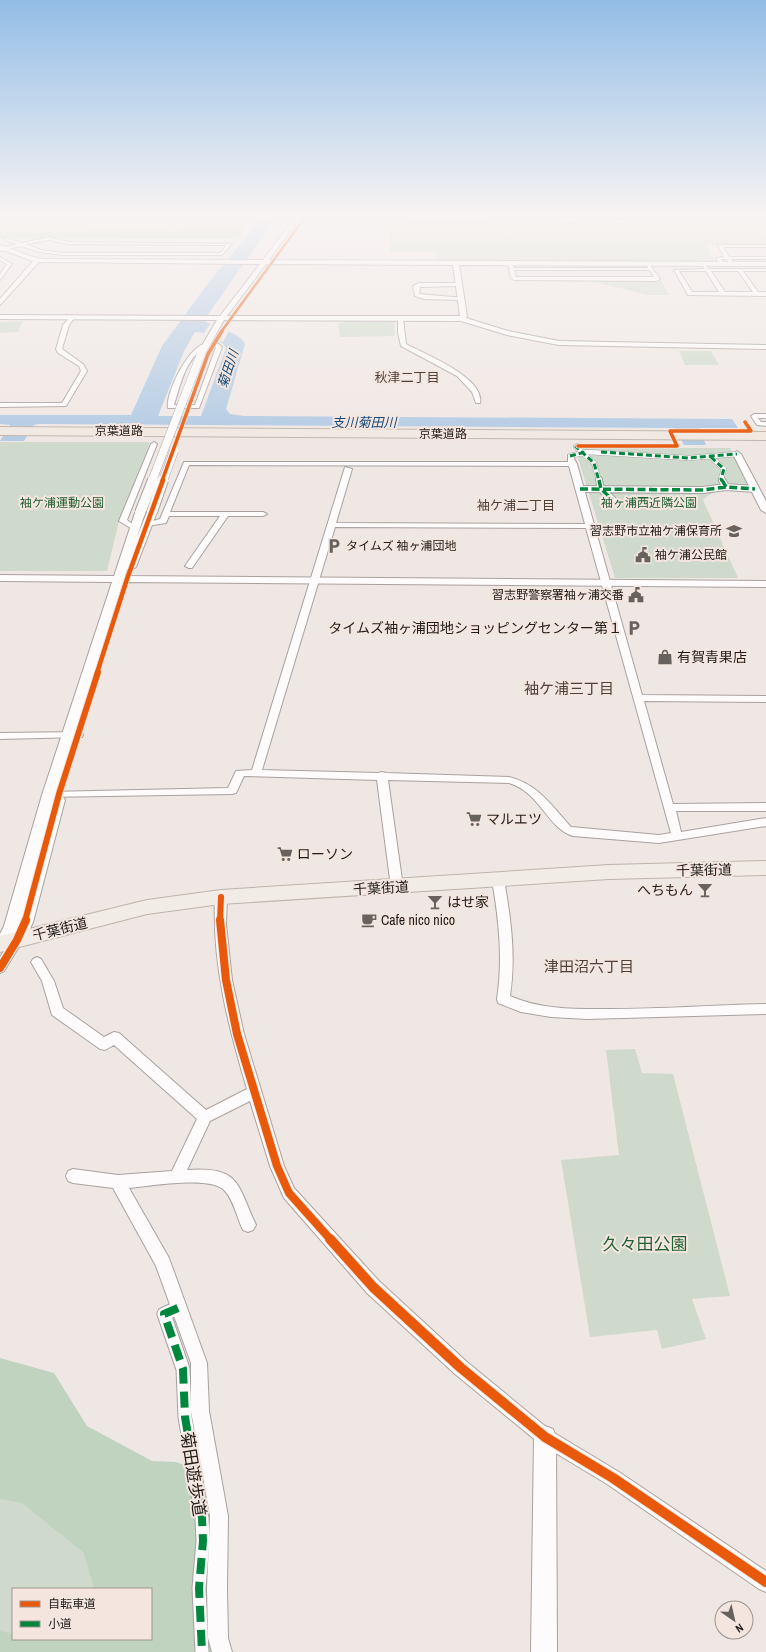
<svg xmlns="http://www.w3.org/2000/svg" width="766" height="1652" viewBox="0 0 766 1652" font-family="'Archivo Narrow','Noto Sans JP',sans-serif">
<rect width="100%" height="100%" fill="#efe7e4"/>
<path fill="#cfdacc" d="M0,218L254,220L239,239L0,238Z
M321,220L766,225V245H706L714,261L711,262L435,261L436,252H390V228H306L310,222Z
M587,280H661L669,295H648Z
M23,321L18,332L0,333V322Z
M345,321L394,322L395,336L340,337L338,323H344Z
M679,351H711L719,365H685Z
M0,442H150L118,525L107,571H0Z
M575,448H730L751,490C736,491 714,487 703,500L738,578H615Z
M635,1049L642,1073L673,1074L730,1296L692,1299L706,1339L662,1349L657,1330L590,1337L561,1160L619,1155L606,1050Z
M0,1385L108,1589H13V1639L0,1652Z"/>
<path fill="#bfd3be" d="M0,218H250L256,220L241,234L233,236L236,238L0,237V232L70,233L98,230L175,231L187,228L164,224L47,225L0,228Z
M0,1358L54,1373L87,1426L152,1461L176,1462L203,1471L212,1532L214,1652H0V1631L13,1634V1639H151V1589H94L84,1553L22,1503L0,1499Z"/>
<path fill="#b2cae3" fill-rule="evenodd" d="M263,216H278L204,320C215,330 238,330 245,344L226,409L230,414L244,416L732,419L738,428H699L706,445H684L676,429L673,428L38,424L34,425L24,441H0L10,425L0,424V415H131L162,346L209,282ZM195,332C205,332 221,339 226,348L201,416H158L184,351Z"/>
<path fill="#efe7e4" d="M211,323L229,331L223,342L203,334Z"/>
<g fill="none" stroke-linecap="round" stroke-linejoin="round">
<defs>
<path id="pedestrian-far2" d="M578,446L576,447L594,463L599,481
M570,456L587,452L689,458L737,454
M711,457L724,469L721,479L722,481"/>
<path id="pedestrian-far1" d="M599,480L601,489L613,500
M722,480L726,487
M580,489L703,490L726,487L755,489"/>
<path id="pedestrian" d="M178,1308L164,1314L183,1369L185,1417L202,1518L203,1541L199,1588L202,1652"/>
<path id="minor" d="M49,237L68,242L232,244L222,255H63L39,252L21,246L0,251V249L17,244L5,240V238L22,243ZM49,240L68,244L226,245L221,253H63L40,250L26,244Z
M718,245H766V247H723L729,257H766V259H731L733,264L731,265L726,259H721L724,264L720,265L716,258L724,257Z
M0,257L12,264L0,280V274L7,264L0,260Z
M510,262L514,268H648L646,263L648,262L660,279L657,281L514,280L511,278L508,263ZM514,270H650L654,277H516Z
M705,265L709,269H766V271H743L758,292H766V296L688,295L674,270L704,269L703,266ZM679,271H706L719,292H692ZM711,271H738L753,292H725Z
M419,283H460L458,286L420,287L419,294L464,298L461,300L424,299L415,296L413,286Z
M72,315L75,317L69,325L62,349L83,364L87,371L66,406L0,407V403H62L81,371L79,366L58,353L56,349L63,325Z
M398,318L403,319L406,344C424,354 485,377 480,403H476L472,392L457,376L401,346L398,333Z
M215,341L222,347L199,408H168C165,394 190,341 209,343V345C186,356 181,383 174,405H195L216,347L212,343Z
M754,414H766V418H758L761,422H766V426L757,425L751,416Z
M154,442L157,444L127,520L138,528L134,530L119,521L151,444Z
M568,455H572L577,464L642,695L766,696V702L644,701L673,804L766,803V811H676L681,832L766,818V826L659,843L573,836C548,829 540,792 509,783L388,780L403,887L401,890H393L391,887L377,780L244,776L236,793L232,794L45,797L44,795L45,793L49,792L228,788L236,771L252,770L345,467L352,469L336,523L585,524L569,466L189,465L170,512H263L267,514L263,516H228L192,568H189L185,566L220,516H169L166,523L147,526L143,524L160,519L184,462H568ZM335,527L586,528L671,833L659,835L571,827C552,806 538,784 509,777L386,773L382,772L378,773L262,770Z
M78,732L82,733L83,735L82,737L0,739V733Z
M498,876L502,877L504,880C511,919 516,957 510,996C541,1010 576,1009 610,1009C662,1009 714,1005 766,1004V1014L587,1019L551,1017L521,1012L498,1003L497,999C503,959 499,920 492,880L494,877Z
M221,893L225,894L227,897L226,924L232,980L244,1034L284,1166L294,1188L379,1281L467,1362L551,1431L619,1472L766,1571V1592L759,1589L607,1484L539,1443L455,1374L367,1293L284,1198L270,1166L250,1101L210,1121L187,1170C240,1166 237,1184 256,1225L253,1230L248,1232L243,1230C237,1218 234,1201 225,1191C212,1175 150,1186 129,1188L169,1258L207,1363L209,1411L228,1516L227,1588L228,1638L232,1652H212L208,1638L207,1588L210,1516L191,1411V1363L156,1266L113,1188L73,1183L68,1181L66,1176L68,1171L73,1169L118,1175L172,1171L197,1119L114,1045L105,1050L100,1049L52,1015L42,981L31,962L33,959L37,957L41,959L54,981L63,1008L104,1037L114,1032L119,1033L206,1110L247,1089C228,1026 212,963 215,897L217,894Z
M17,935L21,937L23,940L4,971L0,973V957L13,937Z"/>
<path id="tertiary" d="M296,216H301L269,260L766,262V266L459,265L467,316L466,318L508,331L559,341L766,345V349L559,345L507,335L461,321L224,320L205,354L201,356L197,354L217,320L0,319V315L220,316L260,264L39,262L0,305V299L33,261L0,249V245L33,257L44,259L263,260ZM266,264L453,265L460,316H227Z
M737,451L741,454L766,501V513L761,510L733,454Z
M152,509L157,512L136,567L131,570L127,569L125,576L766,581V587L123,582L55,796L63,797L65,800L33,922L23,944L17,946L11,943L9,947L0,948V934L4,926L42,795L112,582L0,581V575L114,576L135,513L140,510L145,513L136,540L147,512Z
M545,1426L553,1429L556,1437L557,1652H531L534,1437L537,1429Z"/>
<path id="trunk" d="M187,216H410L766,221V225L190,218Z
M766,861V875L609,879L221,904L147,914L0,952V936L147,900L221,890L609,865Z"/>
<path id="motorway" d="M617,216H766V220L621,218Z
M0,427L766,432V440L0,435Z"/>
</defs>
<use href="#pedestrian-far2" stroke="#a8a29f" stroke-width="5.5"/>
<use href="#pedestrian-far1" stroke="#a8a29f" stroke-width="8"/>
<use href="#pedestrian" stroke="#a8a29f" stroke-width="15"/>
<use href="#minor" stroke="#a8a29f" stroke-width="2"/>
<use href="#tertiary" stroke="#a8a29f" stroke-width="2"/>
<use href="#trunk" stroke="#bfb4ab" stroke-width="2"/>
<use href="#motorway" stroke="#bfb4ab" stroke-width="2"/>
<use href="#pedestrian-far2" stroke="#fdfbfb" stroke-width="4.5"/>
<use href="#pedestrian-far1" stroke="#fdfbfb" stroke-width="6"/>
<use href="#pedestrian" stroke="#fdfbfb" stroke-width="13"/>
<use href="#minor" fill="#fdfbfb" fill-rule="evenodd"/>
<use href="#tertiary" fill="#fdfbfb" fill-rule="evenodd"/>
<use href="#trunk" fill="#f2ece6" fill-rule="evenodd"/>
<use href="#motorway" fill="#f0e8e1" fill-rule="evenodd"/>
<defs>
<path id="tertiary-bridge-far1" d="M152,481L201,354
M163,481L174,451"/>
<path id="tertiary-bridge" d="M152,512L163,480
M140,513L153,480"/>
</defs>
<use href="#tertiary-bridge-far1" stroke="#a8a29f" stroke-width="9" stroke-linecap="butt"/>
<use href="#tertiary-bridge" stroke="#a8a29f" stroke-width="12" stroke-linecap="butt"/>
<use href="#tertiary-bridge-far1" stroke="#fdfbfb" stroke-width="8"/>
<use href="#tertiary-bridge" stroke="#fdfbfb" stroke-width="10"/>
<path stroke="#00873e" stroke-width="3" stroke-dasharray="6 3" stroke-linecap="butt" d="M578,446L576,447L594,463L599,481
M601,452L689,458L737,454
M570,456L585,452
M711,457L724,469L721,479L722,481"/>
<path stroke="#00873e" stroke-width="3.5" stroke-dasharray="8 3.5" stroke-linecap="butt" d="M599,480L601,489L613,500
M722,480L726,487
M580,489L703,490L726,487L755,489"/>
<path stroke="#00873e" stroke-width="8" stroke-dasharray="16 8" stroke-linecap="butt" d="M178,1308L164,1314L183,1369L185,1417L202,1518L203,1541L199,1588L202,1652"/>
<defs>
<path id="cycleway-far5" d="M221,332L306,216"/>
<path id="cycleway-far4" d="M578,446H677L670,431H751L745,422
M162,481L208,354L222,331"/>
<path id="cycleway-far3" d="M97,673L127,579L163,480"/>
<path id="cycleway-far2" d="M25,921L59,794L98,672
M220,921L221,897"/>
<path id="cycleway-far1" d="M220,920L226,980L237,1034L277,1166L289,1193L331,1240
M0,968L17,940L26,920"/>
<path id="cycleway" d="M330,1239L373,1287L461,1368L545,1437L613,1478L766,1582"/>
</defs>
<use href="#cycleway-far5" stroke="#f4e6df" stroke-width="3.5"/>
<use href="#cycleway-far4" stroke="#f4e6df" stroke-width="5"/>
<use href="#cycleway-far3" stroke="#f4e6df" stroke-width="6"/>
<use href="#cycleway-far2" stroke="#f4e6df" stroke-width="8"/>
<use href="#cycleway-far1" stroke="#f4e6df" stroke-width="10"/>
<use href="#cycleway" stroke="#f4e6df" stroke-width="12"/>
<use href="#cycleway-far5" stroke="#e8590c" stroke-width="2.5"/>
<use href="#cycleway-far4" stroke="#e8590c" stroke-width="3.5"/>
<use href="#cycleway-far3" stroke="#e8590c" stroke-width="4.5"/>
<use href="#cycleway-far2" stroke="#e8590c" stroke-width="6"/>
<use href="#cycleway-far1" stroke="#e8590c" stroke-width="8"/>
<use href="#cycleway" stroke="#e8590c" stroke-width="10"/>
</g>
<linearGradient id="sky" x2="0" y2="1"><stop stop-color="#92bde6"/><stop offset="0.48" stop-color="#f8f4f3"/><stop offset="1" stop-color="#f8f4f3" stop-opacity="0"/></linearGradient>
<rect width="766" height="448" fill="url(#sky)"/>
<defs>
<symbol id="school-bare" viewBox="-9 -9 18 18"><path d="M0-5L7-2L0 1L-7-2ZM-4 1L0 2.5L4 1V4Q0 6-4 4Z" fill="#68625f" stroke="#f4e6df" stroke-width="2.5" paint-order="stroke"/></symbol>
<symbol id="parking-bare" viewBox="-9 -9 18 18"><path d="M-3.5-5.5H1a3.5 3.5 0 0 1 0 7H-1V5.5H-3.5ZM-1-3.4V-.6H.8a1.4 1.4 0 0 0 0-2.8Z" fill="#68625f" stroke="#f4e6df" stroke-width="2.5" paint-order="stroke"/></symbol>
<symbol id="civic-bare" viewBox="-9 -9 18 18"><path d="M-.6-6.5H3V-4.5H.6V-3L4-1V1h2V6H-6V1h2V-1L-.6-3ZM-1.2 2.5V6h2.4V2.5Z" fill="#68625f" stroke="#f4e6df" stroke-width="2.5" paint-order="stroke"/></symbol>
<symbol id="shop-bare" viewBox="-9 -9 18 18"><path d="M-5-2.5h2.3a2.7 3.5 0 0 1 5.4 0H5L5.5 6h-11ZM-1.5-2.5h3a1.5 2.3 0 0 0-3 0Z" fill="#68625f" stroke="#f4e6df" stroke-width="2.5" paint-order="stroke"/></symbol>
<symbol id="supermarket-bare" viewBox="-9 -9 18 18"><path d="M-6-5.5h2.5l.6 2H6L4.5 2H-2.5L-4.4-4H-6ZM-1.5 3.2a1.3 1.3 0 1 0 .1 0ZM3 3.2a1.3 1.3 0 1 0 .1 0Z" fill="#68625f" stroke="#f4e6df" stroke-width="2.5" paint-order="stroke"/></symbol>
<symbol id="bar-bare" viewBox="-9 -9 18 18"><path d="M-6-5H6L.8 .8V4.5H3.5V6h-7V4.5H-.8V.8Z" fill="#68625f" stroke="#f4e6df" stroke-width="2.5" paint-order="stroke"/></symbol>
<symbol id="cafe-bare" viewBox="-9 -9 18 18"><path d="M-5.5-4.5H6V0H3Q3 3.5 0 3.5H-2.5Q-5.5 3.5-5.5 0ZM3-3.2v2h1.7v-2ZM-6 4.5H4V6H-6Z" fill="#68625f" stroke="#f4e6df" stroke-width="2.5" paint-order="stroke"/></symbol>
</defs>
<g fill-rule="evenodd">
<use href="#school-bare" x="723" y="520" width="22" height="22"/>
<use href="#parking-bare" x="323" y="535" width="22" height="22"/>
<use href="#civic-bare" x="632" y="544" width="22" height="22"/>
<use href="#civic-bare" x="625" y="584" width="22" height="22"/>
<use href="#parking-bare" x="623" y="617" width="22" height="22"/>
<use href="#shop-bare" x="654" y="646" width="22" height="22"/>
<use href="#supermarket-bare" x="463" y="808" width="22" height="22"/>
<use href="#supermarket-bare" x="274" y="843" width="22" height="22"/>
<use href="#bar-bare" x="694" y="879" width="22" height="22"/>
<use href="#bar-bare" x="424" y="891" width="22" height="22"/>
<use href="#cafe-bare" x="358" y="909" width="22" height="22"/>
</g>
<g text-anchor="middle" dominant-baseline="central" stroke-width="4" stroke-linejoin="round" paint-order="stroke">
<g font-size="12" fill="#1f1b18" stroke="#f4e6df">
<text x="119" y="431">京葉道路</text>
<text x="443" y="434">京葉道路</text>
</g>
<g font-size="12" fill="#226134" stroke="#f4e6df">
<text x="62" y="503">袖ケ浦運動公園</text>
<text x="649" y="503">袖ヶ浦西近隣公園</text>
</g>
<g font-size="12" fill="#1f1b18" stroke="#f4e6df" text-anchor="end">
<text x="722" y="531">習志野市立袖ケ浦保育所</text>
<text x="346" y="546" text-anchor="start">タイムズ 袖ヶ浦団地</text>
<text x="655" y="555" text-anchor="start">袖ケ浦公民館</text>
<text x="624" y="595">習志野警察署袖ヶ浦交番</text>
</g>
<g font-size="13" font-style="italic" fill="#154b7b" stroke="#f4e6df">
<text transform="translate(228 369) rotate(-71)">菊田川</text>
<text x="364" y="422">支川菊田川</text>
</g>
<g font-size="13" fill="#4c413b" stroke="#f4e6df">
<text x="407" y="377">秋津二丁目</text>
<text x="516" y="505">袖ケ浦二丁目</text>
</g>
<g font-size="14" fill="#1f1b18" stroke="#f4e6df" text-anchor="start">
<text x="622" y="628" text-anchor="end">タイムズ袖ヶ浦団地ショッピングセンター第１</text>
<text x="677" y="657">有賀青果店</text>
<text x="486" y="819">マルエツ</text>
<text x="297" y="854">ローソン</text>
<text x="693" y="890" text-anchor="end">へちもん</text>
<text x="447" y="902">はせ家</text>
<text x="381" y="920">Cafe nico nico</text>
</g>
<g font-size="14" fill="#1f1b18" stroke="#f4e6df">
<text transform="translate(704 870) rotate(-1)">千葉街道</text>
<text transform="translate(381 888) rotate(-3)">千葉街道</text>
<text transform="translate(60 929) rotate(-14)">千葉街道</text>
</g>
<g font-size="15" fill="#4c413b" stroke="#f4e6df">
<text x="569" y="688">袖ケ浦三丁目</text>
<text x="589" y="966">津田沼六丁目</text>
</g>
<g font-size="17" fill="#226134" stroke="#f4e6df">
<text x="645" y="1243">久々田公園</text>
</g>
<g font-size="17" fill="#1f1b18" stroke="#f4e6df">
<text transform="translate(194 1474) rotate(81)">菊田遊歩道</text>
</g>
</g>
<rect x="12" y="1588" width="140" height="52" fill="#f4e6df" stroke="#9f958f"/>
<rect x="20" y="1601" width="20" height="6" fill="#e8590c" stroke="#9f958f"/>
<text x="48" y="1608" font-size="12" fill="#1f1b18">自転車道</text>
<rect x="20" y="1621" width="20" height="6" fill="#00873e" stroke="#9f958f"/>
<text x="48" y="1628" font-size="12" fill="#1f1b18">小道</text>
<g transform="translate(734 1620) rotate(146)"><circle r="19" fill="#f4e6df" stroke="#9f958f"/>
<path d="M0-3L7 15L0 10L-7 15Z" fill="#68625f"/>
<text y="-6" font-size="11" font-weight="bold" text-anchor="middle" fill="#1f1b18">N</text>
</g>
</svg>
